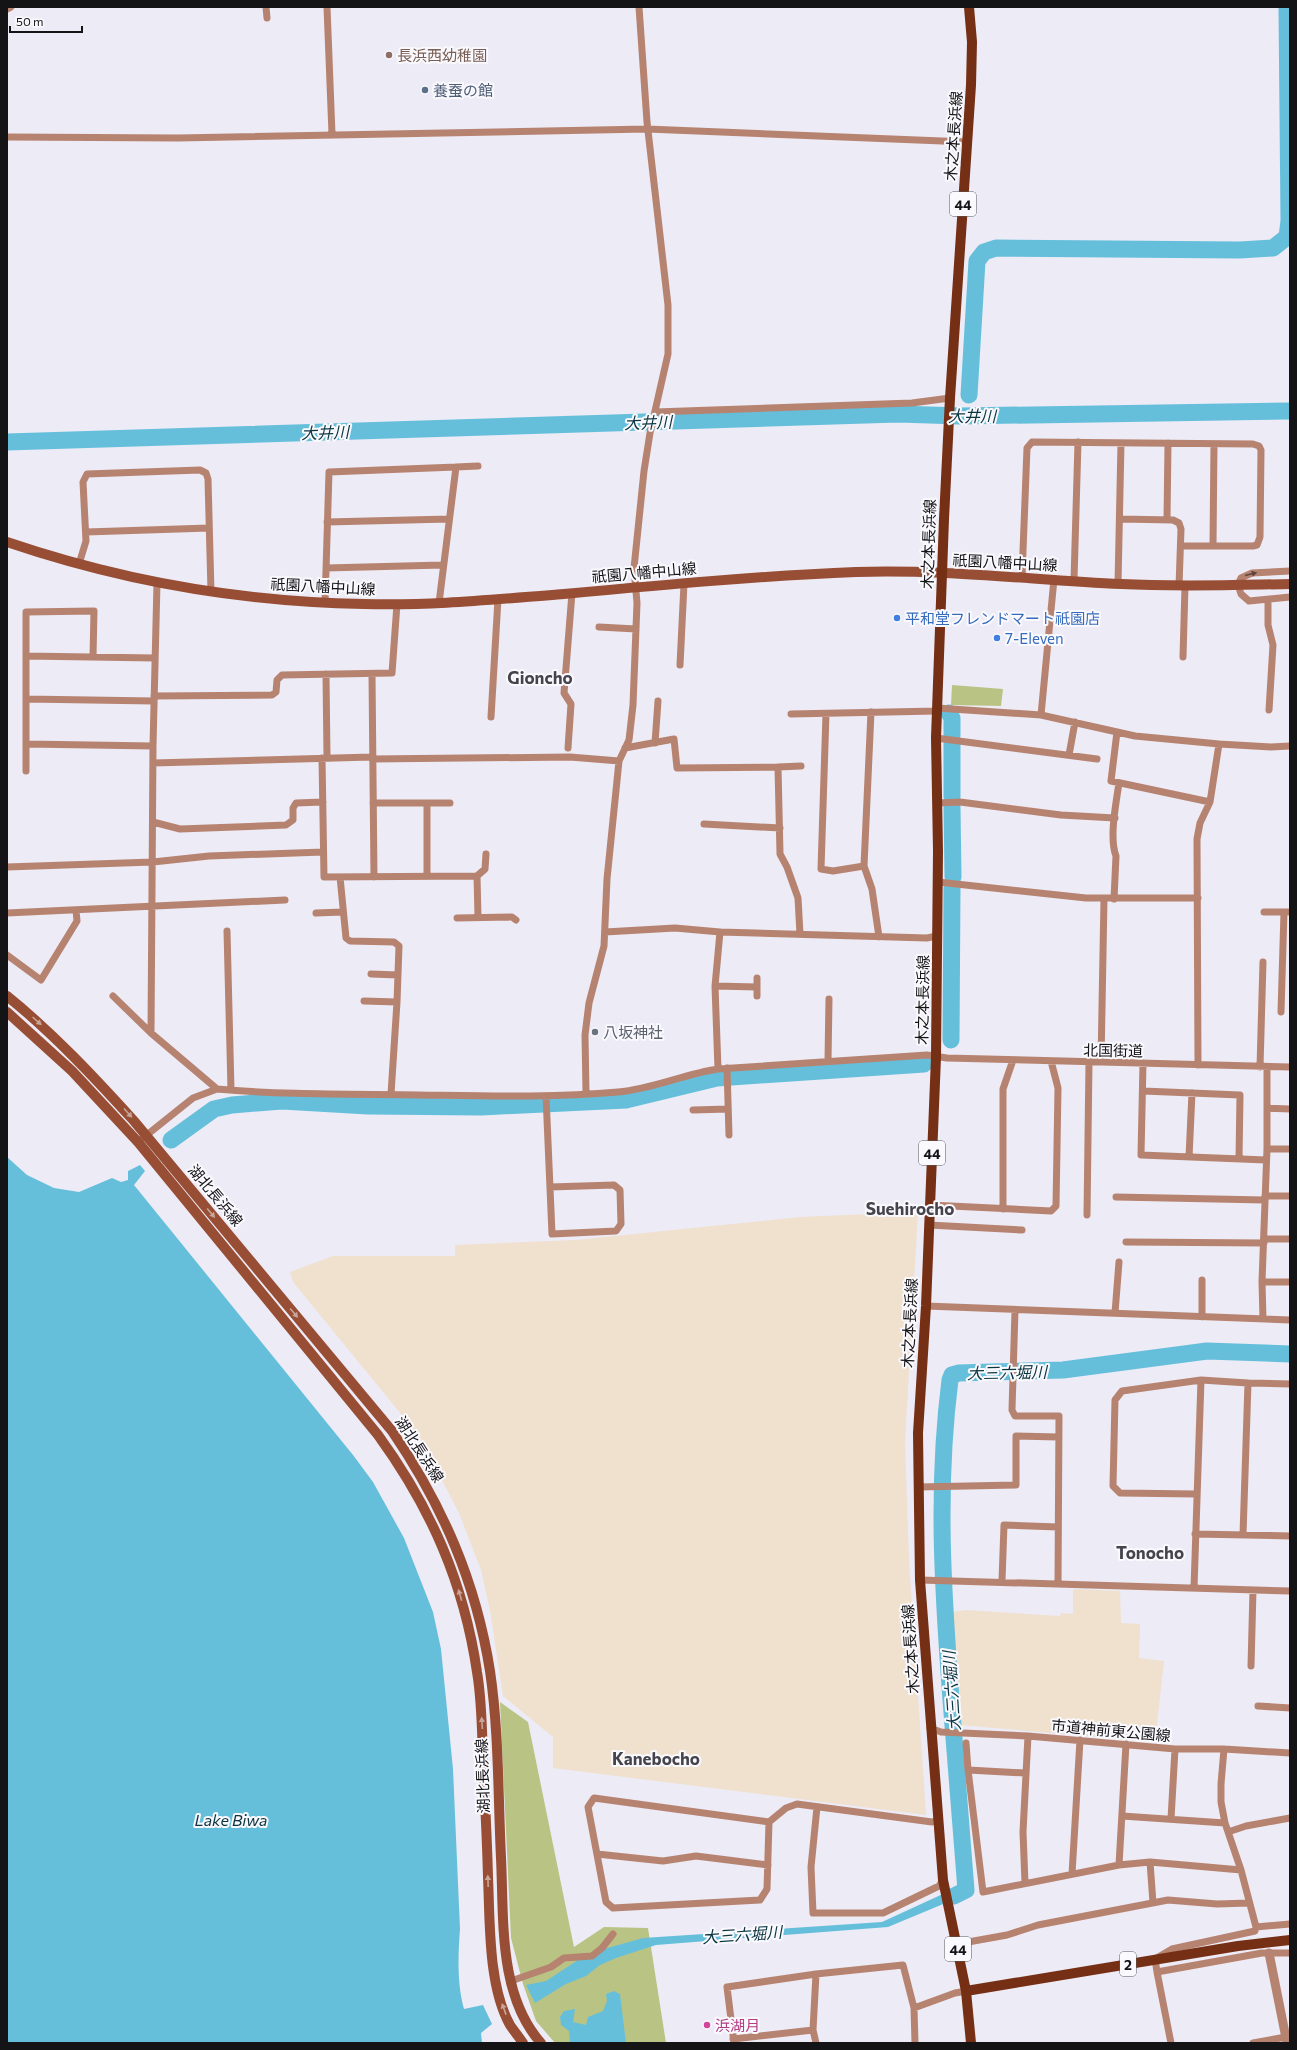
<svg xmlns="http://www.w3.org/2000/svg" width="1297" height="2050" viewBox="0 0 1297 2050" font-family="Commissioner,'Noto Sans JP',sans-serif">
<rect width="100%" height="100%" fill="#edebf6"/>
<path fill="#f0e0ce" d="M918,1212L905,1442L909,1561L926,1815L553,1768V1737L503,1696L490,1610L481,1570L459,1513L419,1436L293,1282L290,1272L333,1256H455V1245L576,1240L800,1217Z
M1073,1589L1120,1591L1121,1623L1140,1624L1139,1658L1164,1661L1155,1742L960,1725L952,1612L966,1610L1060,1616L1061,1613L1073,1614Z"/>
<path fill="#b9c484" d="M952,685L1003,689L1001,706L951,705Z
M500,1702L528,1722L574,1947L604,1927L648,1928L666,2043H555L536,2021L523,1984L511,1938Z"/>
<path fill="#65bfdb" d="M7,1157L27,1175L54,1188L79,1192L112,1178L121,1182L128,1180V1171L140,1165L145,1171L134,1185L353,1455L373,1482L404,1538L433,1612L441,1649L453,1769L460,1929C458,1956 457,1984 464,2009L483,2005L492,2024L481,2033L482,2043H7Z
M970,1878L972,1892L888,1927L656,1945L616,1958L600,1965L586,1976L566,1984L535,2003L526,1985L546,1981L578,1960L604,1949L643,1938L882,1922L958,1887L960,1882Z
M614,1991L620,1994L626,2043H570L569,2031L561,2025L560,2017L564,2011L575,2009L573,2022L586,2025L588,2017L603,2011L607,2001L606,1994Z"/>
<g fill="none" stroke-linecap="round" stroke-linejoin="round">
<path stroke="#65bfdb" stroke-width="17" d="M969,395L977,261L984,252L996,248L1240,250L1273,248L1287,237L1289,221L1287,7
M7,442L898,414L960,416L1290,411
M949,713L952,718V736
M952,744V797
M952,807L953,877
M951,1040L952,888
M171,1140L214,1109L232,1105L282,1101L368,1106L481,1107L626,1100L717,1078L924,1064
M954,1896L966,1890C961,1827 956,1764 951,1700C943,1592 936,1489 950,1380L952,1375L959,1373L1063,1370L1207,1351L1290,1354"/>
<path stroke="#b78371" stroke-width="7" d="M266,7L267,18
M327,7L332,134
M7,9L11,7
M7,137L178,138L647,129L967,142
M655,412L912,403L950,398
M456,467L478,466
M1120,519L1173,520L1179,523L1181,529L1179,586
M1167,520L1168,443
M327,522L449,519
M86,532L209,528
M1213,546L1214,444
M79,564L86,541L83,482L87,474L200,470L206,473L208,479L211,592
M326,568L443,565
M1290,571L1252,573L1241,578L1238,585L1241,594L1249,601L1290,597
M1022,577L1027,448L1032,442L1253,444L1259,446L1261,450L1260,537L1257,545L1253,546H1181
M1074,580L1078,442
M1118,584L1121,443
M1268,600V625L1273,645L1269,710
M325,603L329,472L456,467L439,603
M599,627L636,629
M26,656L155,658
M1183,657L1185,586
M680,665L684,584
M326,674L327,757
M372,674L374,877
M154,696L272,695L276,692L277,680L282,675L392,673L397,604
M26,699L154,701
M937,708L1041,715L1135,736L1219,744L1271,747L1290,746
M791,714L937,711
M826,714L821,869L833,871L864,866L871,712
M1041,715L1054,579
M491,717L498,599
M1117,732L1111,781L1210,802
M936,738L1097,759
M655,743L658,701
M27,744L153,746
M568,748L571,704L564,693L572,593
M625,748L674,739L677,768L778,767L780,854L787,867L798,898L800,934
M1069,755L1075,722
M322,758L324,877L477,876L478,917
M372,759L570,757L619,761
M153,763L372,757
M778,767L801,766
M26,771V612L94,611L93,657
M373,803H427V876
M427,803H450
M937,803L960,802L1061,815L1115,818
M153,822L180,829L286,825L293,820V808L296,803L323,802
M704,824L780,828
M864,866L872,889L879,937
M7,867L153,862L209,856L323,852
M477,876L485,869L486,854
M340,877L346,938L350,941L394,942L399,946L397,1002L391,1094
M938,882L1086,898H1198
M1114,899L1116,856C1109,838 1116,803 1119,783
M1264,912H1290
M7,913L285,900
M316,913L343,912
M457,918L512,917L516,920
M227,931L231,1090
M605,932L675,928L720,932L927,938L937,936
M7,955L41,980L77,921L76,910
M371,974L398,975
M715,986L757,987
M113,996L151,1033L217,1089
M757,996V978
M364,1001L397,1002
M1281,1012L1284,912
M151,1033L153,746L157,583
M828,1061L829,999
M1101,1062L1104,899
M1143,1063L1141,1155L1266,1160
M1198,1065L1197,839L1200,823L1210,802L1219,744
M1260,1067L1263,962
M727,1068L729,1135
M718,1069L715,986L720,932
M1143,1091L1240,1095L1239,1159
M586,1093L585,1035L589,1003L604,946L607,879L619,761L629,740L633,705L637,603L634,568L644,471L650,433L668,354V305L647,122L639,7
M546,1096L552,1234L616,1231L621,1224L620,1190L614,1185L550,1187
M1267,1108L1290,1109
M693,1110L728,1109
M138,1142L193,1098L217,1089C284,1095 352,1094 419,1095C486,1096 552,1098 618,1092C653,1089 684,1074 718,1069L927,1055L947,1058L1290,1067
M1267,1149H1290
M1189,1157L1192,1093
M1265,1196H1290
M1116,1197L1265,1200
M930,1205L1051,1211L1056,1206L1058,1088L1051,1061
M1003,1209V1089L1013,1060
M1087,1215L1089,1062
M929,1225L1022,1230
M1264,1239H1290
M1126,1242L1264,1243
M1262,1282L1267,1149V1067
M926,1306L1290,1320
M1015,1310L1012,1410L1015,1416H1059L1058,1584
M1115,1313L1119,1262
M1202,1317V1280
M1263,1319L1262,1282H1290
M1248,1383L1290,1384
M918,1487L1016,1485V1436L1058,1437
M1196,1494L1120,1493L1113,1486L1115,1400L1122,1391L1201,1380L1248,1383L1243,1535
M1195,1534L1290,1536
M920,1580L1290,1591
M1002,1581L1004,1525L1058,1527
M1194,1588L1201,1380
M1251,1666L1253,1590
M1258,1706L1290,1708
M930,1728L941,1732L1028,1736L1175,1749H1224L1290,1753
M966,1743L968,1770
M1126,1744L1119,1865L1150,1862L1153,1903
M1224,1749L1221,1784V1802L1225,1823L1241,1870L1256,1927L1290,1924
M1025,1773L968,1770L983,1892L1119,1865
M817,1807L811,1867L813,1913H883L939,1886L943,1880
M1122,1816L1225,1823
M1171,1819L1175,1749
M769,1822L594,1798L588,1807L606,1902L613,1908L760,1900L767,1889L769,1822L786,1808L797,1804L932,1822L938,1820
M1228,1832L1246,1826L1290,1818
M597,1854L663,1861L696,1856L768,1865
M1150,1862L1241,1870
M1072,1874L1080,1740
M1025,1883L1023,1832L1028,1736
M1256,1927L1255,1931L1172,1949L1155,1959L1157,1972L1262,1953H1290
M957,1944L1007,1935L1038,1925L1168,1900L1217,1904L1249,1903
M1157,1972L1171,2043
M511,1981L551,1967L564,1958L592,1956L602,1948L613,1934
M914,2008L915,2043
M733,2039L813,2030
M734,2043L727,1987L816,1974L903,1965L914,2008L955,1993L966,1991
M816,2043L813,2030L816,1974
M1253,2043L1286,2037"/>
<path stroke="#b78371" stroke-width="9" d="M1269,1953L1287,2043"/>
<path stroke="#984e34" stroke-width="10" d="M7,542C122,581 242,602 364,604C431,606 498,599 564,594C661,585 758,576 856,572C944,569 1033,580 1121,584C1178,587 1234,585 1290,584
M7,996C53,1033 94,1077 134,1121L392,1431C443,1506 476,1582 490,1671C499,1732 498,1796 501,1858C504,1919 498,1995 541,2043
M7,1012L72,1071L138,1142L378,1435C431,1508 464,1583 477,1672C482,1701 482,1732 483,1761C485,1800 487,1838 488,1877C490,1921 488,1986 510,2025C514,2031 519,2037 523,2043"/>
<path stroke="#752f15" stroke-width="10" d="M969,7L972,42L971,85L950,398L944,519L936,738L938,851L936,1057L926,1306L918,1433L920,1580L943,1880L966,1991L971,2043
M966,1991L1238,1946L1290,1940"/>
</g>
<defs><path id="oneway-solid" d="M-6-.8H1V-3.2L6.5 0L1 3.2V.8H-6Z"/></defs>
<use fill="#5d453f" href="#oneway-solid" transform="translate(1251 574) rotate(-14)"/>
<g fill="#c9a498">
<use href="#oneway-solid" transform="translate(37 1021) rotate(42)"/>
<use href="#oneway-solid" transform="translate(128 1113) rotate(48)"/>
<use href="#oneway-solid" transform="translate(211 1213) rotate(50)"/>
<use href="#oneway-solid" transform="translate(294 1313) rotate(50)"/>
<use href="#oneway-solid" transform="translate(460 1595) rotate(-106)"/>
<use href="#oneway-solid" transform="translate(482 1723) rotate(-94)"/>
<use href="#oneway-solid" transform="translate(488 1881) rotate(-92)"/>
<use href="#oneway-solid" transform="translate(504 2009) rotate(-110)"/>
</g>
<circle fill="#8d6e63" stroke="#faf9fd" stroke-width="1.5" cx="389" cy="55" r="4"/>
<circle fill="#5c6f8a" stroke="#faf9fd" stroke-width="1.5" cx="425" cy="90" r="4"/>
<g fill="#3f7fe0" stroke="#faf9fd" stroke-width="1.5">
<circle cx="897" cy="618" r="4"/>
<circle cx="997" cy="638" r="4"/>
</g>
<circle fill="#6b7280" stroke="#faf9fd" stroke-width="1.5" cx="595" cy="1032" r="4"/>
<circle fill="#d1479c" stroke="#faf9fd" stroke-width="1.5" cx="707" cy="2025" r="4"/>
<g text-anchor="middle" dominant-baseline="central" stroke-width="4" stroke-linejoin="round" paint-order="stroke">
<g fill="#faf9fd" stroke="#59585b" stroke-width="1">
<rect x="950" y="192" width="26" height="24" rx="3"/>
<rect x="919" y="1141" width="26" height="24" rx="3"/>
<rect x="945" y="1937" width="26" height="24" rx="3"/>
<rect x="1120" y="1952" width="16" height="24" rx="3"/>
</g>
<g font-size="14" font-weight="bold" fill="#141316">
<text x="963" y="204">44</text>
<text x="932" y="1153">44</text>
<text x="958" y="1949">44</text>
<text x="1128" y="1964">2</text>
</g>
<g font-size="15" fill="#785e54" stroke="#faf9fd" text-anchor="start">
<text x="397" y="55">長浜西幼稚園</text>
</g>
<g font-size="15" fill="#4e5e75" stroke="#faf9fd" text-anchor="start">
<text x="433" y="90">養蚕の館</text>
</g>
<g font-size="15" fill="#141316" stroke="#faf9fd">
<text transform="translate(953 136) rotate(-86)">木之本長浜線</text>
<text transform="translate(928 544) rotate(-88)">木之本長浜線</text>
<text transform="translate(1005 562) rotate(3)">祇園八幡中山線</text>
<text transform="translate(644 572) rotate(-5)">祇園八幡中山線</text>
<text transform="translate(323 586) rotate(3)">祇園八幡中山線</text>
<text transform="translate(922 1000) rotate(-89)">木之本長浜線</text>
<text transform="translate(1113 1050) rotate(1)">北国街道</text>
<text transform="translate(216 1195) rotate(50)">湖北長浜線</text>
<text transform="translate(909 1323) rotate(-87)">木之本長浜線</text>
<text transform="translate(420 1449) rotate(57)">湖北長浜線</text>
<text transform="translate(910 1649) rotate(-94)">木之本長浜線</text>
<text transform="translate(1111 1730) rotate(5)">市道神前東公園線</text>
<text transform="translate(482 1776) rotate(-92)">湖北長浜線</text>
</g>
<g font-size="15" fill="#366cbe" stroke="#faf9fd" text-anchor="start">
<text x="905" y="618">平和堂フレンドマート祇園店</text>
<text x="1005" y="638">7-Eleven</text>
</g>
<g font-size="15" fill="#5b616d" stroke="#faf9fd" text-anchor="start">
<text x="603" y="1032">八坂神社</text>
</g>
<g font-size="15" fill="#b23c85" stroke="#faf9fd" text-anchor="start">
<text x="715" y="2025">浜湖月</text>
</g>
<g font-size="16" font-style="italic" fill="#0a3541" stroke="#faf9fd">
<text x="972" y="415">大井川</text>
<text transform="translate(648 422) rotate(-2)">大井川</text>
<text transform="translate(325 432) rotate(-2)">大井川</text>
<text transform="translate(1007 1372) rotate(-1)">大三六堀川</text>
<text transform="translate(951 1691) rotate(-94)">大三六堀川</text>
<text x="231" y="1819">Lake Biwa</text>
<text transform="translate(742 1934) rotate(-4)">大三六堀川</text>
</g>
<g font-size="17" font-weight="bold" fill="#45434c" stroke="#faf9fd">
<text x="540" y="677">Gioncho</text>
<text x="910" y="1208">Suehirocho</text>
<text x="1150" y="1552">Tonocho</text>
<text x="656" y="1758">Kanebocho</text>
</g>
</g>
<rect width="1297" height="2050" fill="none" stroke="#141316" stroke-width="16"/>
<path d="M10 26v6h72v-6" fill="none" stroke="#141316" stroke-width="2"/>
<text x="16" y="26" font-size="12" fill="#141316" stroke="#faf9fd" stroke-width="3" paint-order="stroke">50 m</text>
</svg>
